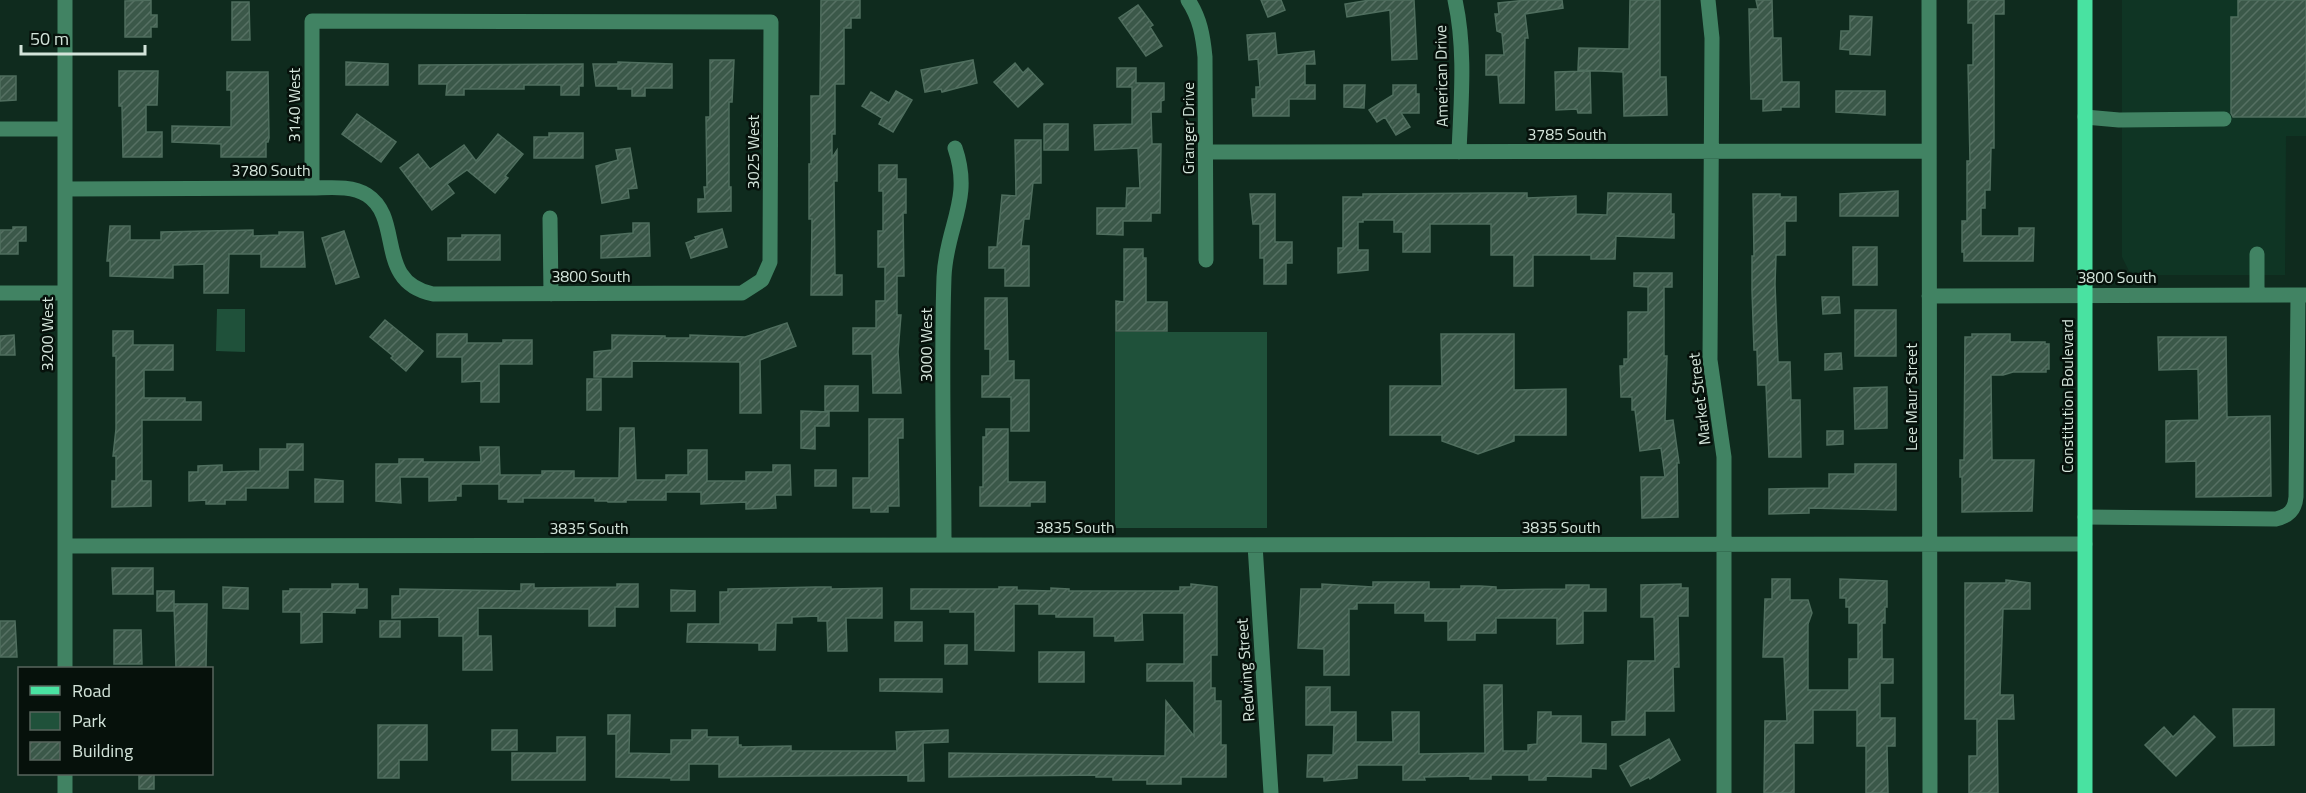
<svg xmlns="http://www.w3.org/2000/svg" width="2306" height="793" viewBox="0 0 2306 793" font-family="'Titillium Web',sans-serif">
<defs>
<pattern id="building-hatch" width="6" height="6" patternUnits="userSpaceOnUse" patternTransform="scale(1.5)"><rect width="6" height="6" fill="#3b5849"/><path d="M-1 1l2-2M0 6l6-6M5 7l2-2" fill="none" stroke="#567063"/></pattern>
</defs>
<rect width="100%" height="100%" fill="#0f2b1e"/>
<path fill="#0f3524" d="M2122,0H2306V136H2286L2285,275H2139L2129,271L2122,257Z"/>
<path fill="#1f513a" d="M217,309H245V352L216,351Z
M1115,332H1267V528H1115Z"/>
<path fill="url(#building-hatch)" stroke="#4f6e5e" stroke-width="1.5" d="M151,0V15H157V27H151V37H125V1Z
M821,0H860V18H851V28H844V84H835V134H832V158L837,150V181H834L835,275H842V295H811L812,219H809V164H811V96H820Z
M1261,0H1281L1285,10L1268,17Z
M1370,0H1414L1417,59L1392,60L1390,10L1347,17L1345,4Z
M1527,0H1562L1563,8L1525,14L1528,38H1525L1524,103H1500L1498,75H1486V55H1504L1502,33L1497,31L1495,14H1499L1498,3Z
M1630,0H1660V77H1666L1667,115L1624,116L1623,72L1578,70L1579,48L1629,49Z
M1756,0H1772L1773,38H1781L1782,82H1799V107H1781V110L1763,111V99H1751L1749,9H1758Z
M1968,0H2004V14H1994V148H1991L1990,190H1985V208H1981V236H2019V228H2034L2033,261H1964V252H1962V221H1967V161H1970L1968,65H1973V23H1968Z
M2238,0H2306V117H2233L2231,113V17H2238Z
M232,2H249L250,40H232Z
M1138,5L1153,25L1150,27L1162,46L1146,56L1119,18Z
M1850,16L1872,17L1870,55L1850,54V50L1840,49L1841,31H1850Z
M1275,33L1277,55L1314,51L1315,64H1305V85H1315V99H1289V116H1253L1252,99H1256V87H1260L1258,59L1249,60L1247,35Z
M710,60H734L732,102H729V187H731V211L698,212V199H705L704,187H707L706,117H710Z
M973,60L977,83L942,92L941,89L925,92L921,70Z
M346,62L388,64V85H346Z
M618,62L672,64V88H645V96H632V89H618V86H596L593,64H618Z
M1015,63L1023,73L1028,68L1043,84L1018,107L994,82Z
M583,64V86H579V95H561V85H524V89H464V95H446L447,84H419V65Z
M1117,68H1136V83H1164V100L1161,101V112H1151L1152,144H1161L1160,213H1151V221H1123V235L1097,234V208H1126L1127,188H1140L1138,148L1095,150L1094,125L1132,124V87H1117Z
M119,71H158L157,105H146V132H162V157H123L122,106H119Z
M1590,71L1591,113H1578L1577,109L1556,110L1555,72Z
M227,72H268L269,138L268,142H266V157H221V144L172,142V126L231,127V90H227Z
M0,76H16V100L0,101Z
M1344,85H1365L1364,108L1344,107Z
M1393,85H1416V94H1419V113H1401L1410,127L1396,135L1385,117L1377,122L1369,110L1393,95Z
M896,91L912,100L893,132L879,124L882,118L862,106L871,92L889,103Z
M1836,91H1885V115L1836,112Z
M357,114L396,142L381,162L342,134Z
M1044,124H1068V150H1044Z
M549,133H583V158H534V137H549Z
M498,134L523,154L505,176L508,178L495,193L467,170L447,184L454,193L432,210L400,168L418,154L430,169L464,145L476,161Z
M1015,140H1041V183H1033L1029,219H1024L1021,246H1029V286H1005V268H989V247H997L1002,195L1016,196Z
M630,148L637,188L628,189L629,198L602,203L596,166L618,160L616,150Z
M879,165H897V179H906V213H903L904,276H897V315H901L898,352L901,393H873L872,354H853V328H876V301H885V267H878V231H883V191H879Z
M1898,191V216H1840V194Z
M1491,193H1527V198L1576,196V214L1607,215L1608,193L1671,194V214H1674V238L1616,236L1615,259H1591V255H1533V286H1514V255H1491V224H1430V252H1403V232H1394V220H1363V222H1358V250H1368V270L1338,273V248H1343V197H1363V194Z
M1250,194H1275V242H1292V263H1286V284H1264V258H1260V224H1253Z
M1753,194H1780V197H1796V221H1785V255H1776L1775,284L1778,362H1790L1791,400H1800L1801,457H1769L1766,385H1758L1757,350H1754L1752,291V256H1754Z
M633,223H649L650,256L601,258V236L633,233Z
M110,226H130V240H161V232L253,230V236L279,235V232H303L305,267H261V254H229L228,293H204V264L173,265V278L110,276V261H107Z
M13,227H26V241H18V254H0V230H13Z
M722,229L727,247L691,258L686,243L696,239L695,237Z
M344,231L359,277L336,284L322,238Z
M462,235H500V260H448V238H462Z
M1853,247H1877V285H1853Z
M1124,249H1143V258H1146V302H1167V331H1116V301L1124,302Z
M1634,273H1672V287H1664V356H1667L1665,421L1673,420L1679,463H1677L1678,517L1642,518L1641,477H1665L1661,448L1640,451L1635,410H1632V397H1621L1620,366H1624V359H1628V312H1648V287L1634,286Z
M1822,297H1839L1840,313L1823,314Z
M985,298H1007L1008,361H1014V380H1029V431H1011V397H982V376H990V349H985Z
M1855,310H1896V356H1855Z
M385,320L423,351L406,371L391,358L393,356L370,337Z
M787,323L796,346L760,360L761,413H740V362L632,361V377H594V352L612,350V335L665,336V338H690V335L745,337Z
M113,331H133V345H173V370H144V398H185V402H201V420H142V481H151V506L112,507V481H116V456H113L116,429V356H113Z
M437,334H467V343H503V340H532V364H499V402H481V381L462,382V357H437Z
M1441,334H1514V390L1566,389V435H1514V441L1478,454L1442,441V435H1390V386H1442Z
M1972,334H2010V342H2045V344H2049V369H2046V372H2013L2003,375H1991L1992,460H2034L2032,511L1962,512V477H1960V460H1964L1965,337H1972Z
M14,335L15,355H0V336Z
M2158,337H2226L2227,417L2270,416L2271,496L2196,497V461L2166,462V421L2199,420L2198,369L2159,370Z
M1841,353L1842,369L1825,370V354Z
M587,379H601V410H587Z
M825,386H858V411H825Z
M1887,387V428L1855,429L1854,388Z
M801,411L829,412V426H815V449L801,448Z
M869,419H903V438H898L899,506H888V512H871V508H853V478H869Z
M620,428H634L636,480H666V475H688V450H707V481H746V472H773V465H790L791,495H775L776,508L746,509V502L701,504V492H666V500H626V502H608L607,501H595V498H523V502H508V499H499V484H461V496H456V500L429,501V477H400L401,503L376,501V464H399V459H423V462H481L480,447H499L500,475H542V471H574V478H619Z
M986,429H1008V482H1045V502H1030V506H980V487H983V437H986Z
M1827,431H1843V444L1827,445Z
M287,444H303V470H288V488H246V500H225V504H206V500L189,501V472H198V466L222,465V472L260,471V449H287Z
M1855,464H1896V510L1809,508V513L1769,514V489L1829,488V474H1855Z
M815,470H836V486H815Z
M315,479L343,481V502H315Z
M112,568H153V594H113Z
M1772,579H1790V600H1808L1812,613L1808,624V690H1849V659H1858V623H1849V607H1846V598H1840V579L1887,581V607H1885V623H1882V659H1893V683H1880V718H1895V746H1887L1888,793H1866V746H1857V710H1813V743H1794V793H1764L1765,721H1787L1784,657H1763L1765,599H1772Z
M2006,580L2030,583V609H2003L2000,695H2013L2014,719H1997L1998,793H1969V756H1977V719H1965V583H2006Z
M1373,582H1429V589H1461V586H1480L1496,587V590L1566,589V585H1589V589H1606V611H1583V643L1557,644V618H1496V633H1475V640H1448V621H1425V613H1395V603H1357V609H1349V675H1324V649L1298,648L1301,589H1322V584L1373,587Z
M332,584H358V589H367V608H355V613L322,612V642L301,643V612H283V591H290V589H332Z
M521,584H534V588L617,587V584H638V607H615V626H589V609L478,608V636H491L492,670H463V636H439V617L392,618V596H400V589L521,591Z
M1191,584L1217,587V655H1211V688H1215V701H1221V745H1226V777H1181V784H1147V780H1113V777H1096V775L949,777V753L1165,756L1166,701L1194,736V681H1147V664H1184V613H1142L1143,640L1115,641V636H1094V617H1056V614H1039V604H1014V651L975,650V612H950V609H911V589H999V587H1017V590L1051,591V588L1069,589V591H1180V587H1191Z
M1681,584V588H1688V616H1678L1679,667H1673L1674,711H1645V735H1612V722L1626,721L1628,661H1655L1654,617H1641V585Z
M223,587L248,588V609L223,608Z
M816,587H831V589L882,588V618H846L847,651H828L827,621H818V616L792,617V623H776L775,650H759V643L687,642L688,624H720V592H728V589Z
M671,590L695,591V611H671Z
M157,591H174V611H157Z
M174,604H207L206,668L176,669Z
M0,621H15L17,657H0Z
M380,621H400V637H380Z
M895,622H922V641H895Z
M114,630H141L142,664H114Z
M945,645H967V664H945Z
M1039,652H1084V682H1039Z
M880,679H942V692L880,691Z
M1484,685H1502L1503,751H1528V745L1537,744L1538,712H1551V716H1581V743L1606,744V769L1591,768V777L1546,776V780H1529V775H1491V779H1470V776L1424,777L1425,780H1403V765H1357V778L1324,781V777H1307L1308,755H1333L1334,725H1306V687H1330V712H1356V742H1393L1392,712H1419V754L1485,753Z
M2233,709H2274V745L2234,746Z
M608,715H630L629,753L671,754V740H692V730H707V737H738V745H741V747L791,746V751H897L896,732L948,730V742L923,743L924,781H908V775L719,777V764H689V780H671V778L616,777V734H608Z
M2194,716L2215,737L2176,776L2145,745L2164,727L2173,737Z
M378,725H427V760H399V778H378Z
M492,730H517V750H492Z
M557,737H585V780H512V753H557Z
M1669,739L1680,760L1650,779L1649,777L1631,786L1620,766Z
M139,774H154V789H139Z"/>
<g fill="none" stroke-linecap="round" stroke-linejoin="round">
<path stroke="#418363" stroke-width="15" d="M1188,0C1200,18 1203,36 1205,57L1206,260
M1455,0C1466,50 1461,101 1459,152
M1708,0L1712,38L1710,360L1724,457V793
M1929,0L1930,793
M2085,117L2119,120L2224,119
M0,129H65
M1206,152L1929,151
M65,189L312,188C329,188 351,185 367,195C404,219 374,282 433,294L742,293L762,280L770,262L771,22L312,21V188
M550,218L551,294
M2257,254V295
M0,293H65
M1929,296L2306,295
M2085,517L2276,519C2289,516 2295,510 2296,497L2298,295
M944,545C944,456 941,366 944,277C946,226 973,200 955,148
M1255,545L1271,793
M65,546L2085,544
M65,668V0
M65,793V774"/>
<path stroke="#49e2a1" stroke-width="15" d="M2085,0V793"/>
</g>
<g text-anchor="middle" dominant-baseline="central" stroke-width="5" stroke-linejoin="round" paint-order="stroke">
<g font-size="16" fill="#d3e4da" stroke="#06110b">
<text transform="translate(1441 76) rotate(-91)">American Drive</text>
<text transform="translate(294 105) rotate(-90)">3140 West</text>
<text transform="translate(1188 128) rotate(-90)">Granger Drive</text>
<text x="1567" y="134">3785 South</text>
<text transform="translate(753 152) rotate(-90)">3025 West</text>
<text x="271" y="170">3780 South</text>
<text x="591" y="276">3800 South</text>
<text x="2117" y="277">3800 South</text>
<text transform="translate(47 334) rotate(-90)">3200 West</text>
<text transform="translate(926 345) rotate(-90)">3000 West</text>
<text transform="translate(2067 396) rotate(-90)">Constitution Boulevard</text>
<text transform="translate(1911 397) rotate(-90)">Lee Maur Street</text>
<text transform="translate(1699 399) rotate(-97)">Market Street</text>
<text x="1075" y="527">3835 South</text>
<text x="1561" y="527">3835 South</text>
<text x="589" y="528">3835 South</text>
<text transform="translate(1245 670) rotate(-94)">Redwing Street</text>
</g>
</g>
<rect x="18" y="667" width="195" height="108" fill="#06110b" stroke="#58655e" stroke-width="1.5"/>
<rect x="30" y="686" width="30" height="9" fill="#49e2a1" stroke="#58655e" stroke-width="1.5"/>
<text x="72" y="697" font-size="18" fill="#d3e4da">Road</text>
<rect x="30" y="712" width="30" height="18" fill="#1f513a" stroke="#58655e" stroke-width="1.5"/>
<text x="72" y="727" font-size="18" fill="#d3e4da">Park</text>
<rect x="30" y="742" width="30" height="18" fill="url(#building-hatch)" stroke="#58655e" stroke-width="1.5"/>
<text x="72" y="757" font-size="18" fill="#d3e4da">Building</text>
<path d="M21 45v9h124v-9" fill="none" stroke="#d3e4da" stroke-width="3"/>
<text x="30" y="45" font-size="18" fill="#d3e4da" stroke="#06110b" stroke-width="4.5" paint-order="stroke">50 m</text>
</svg>
